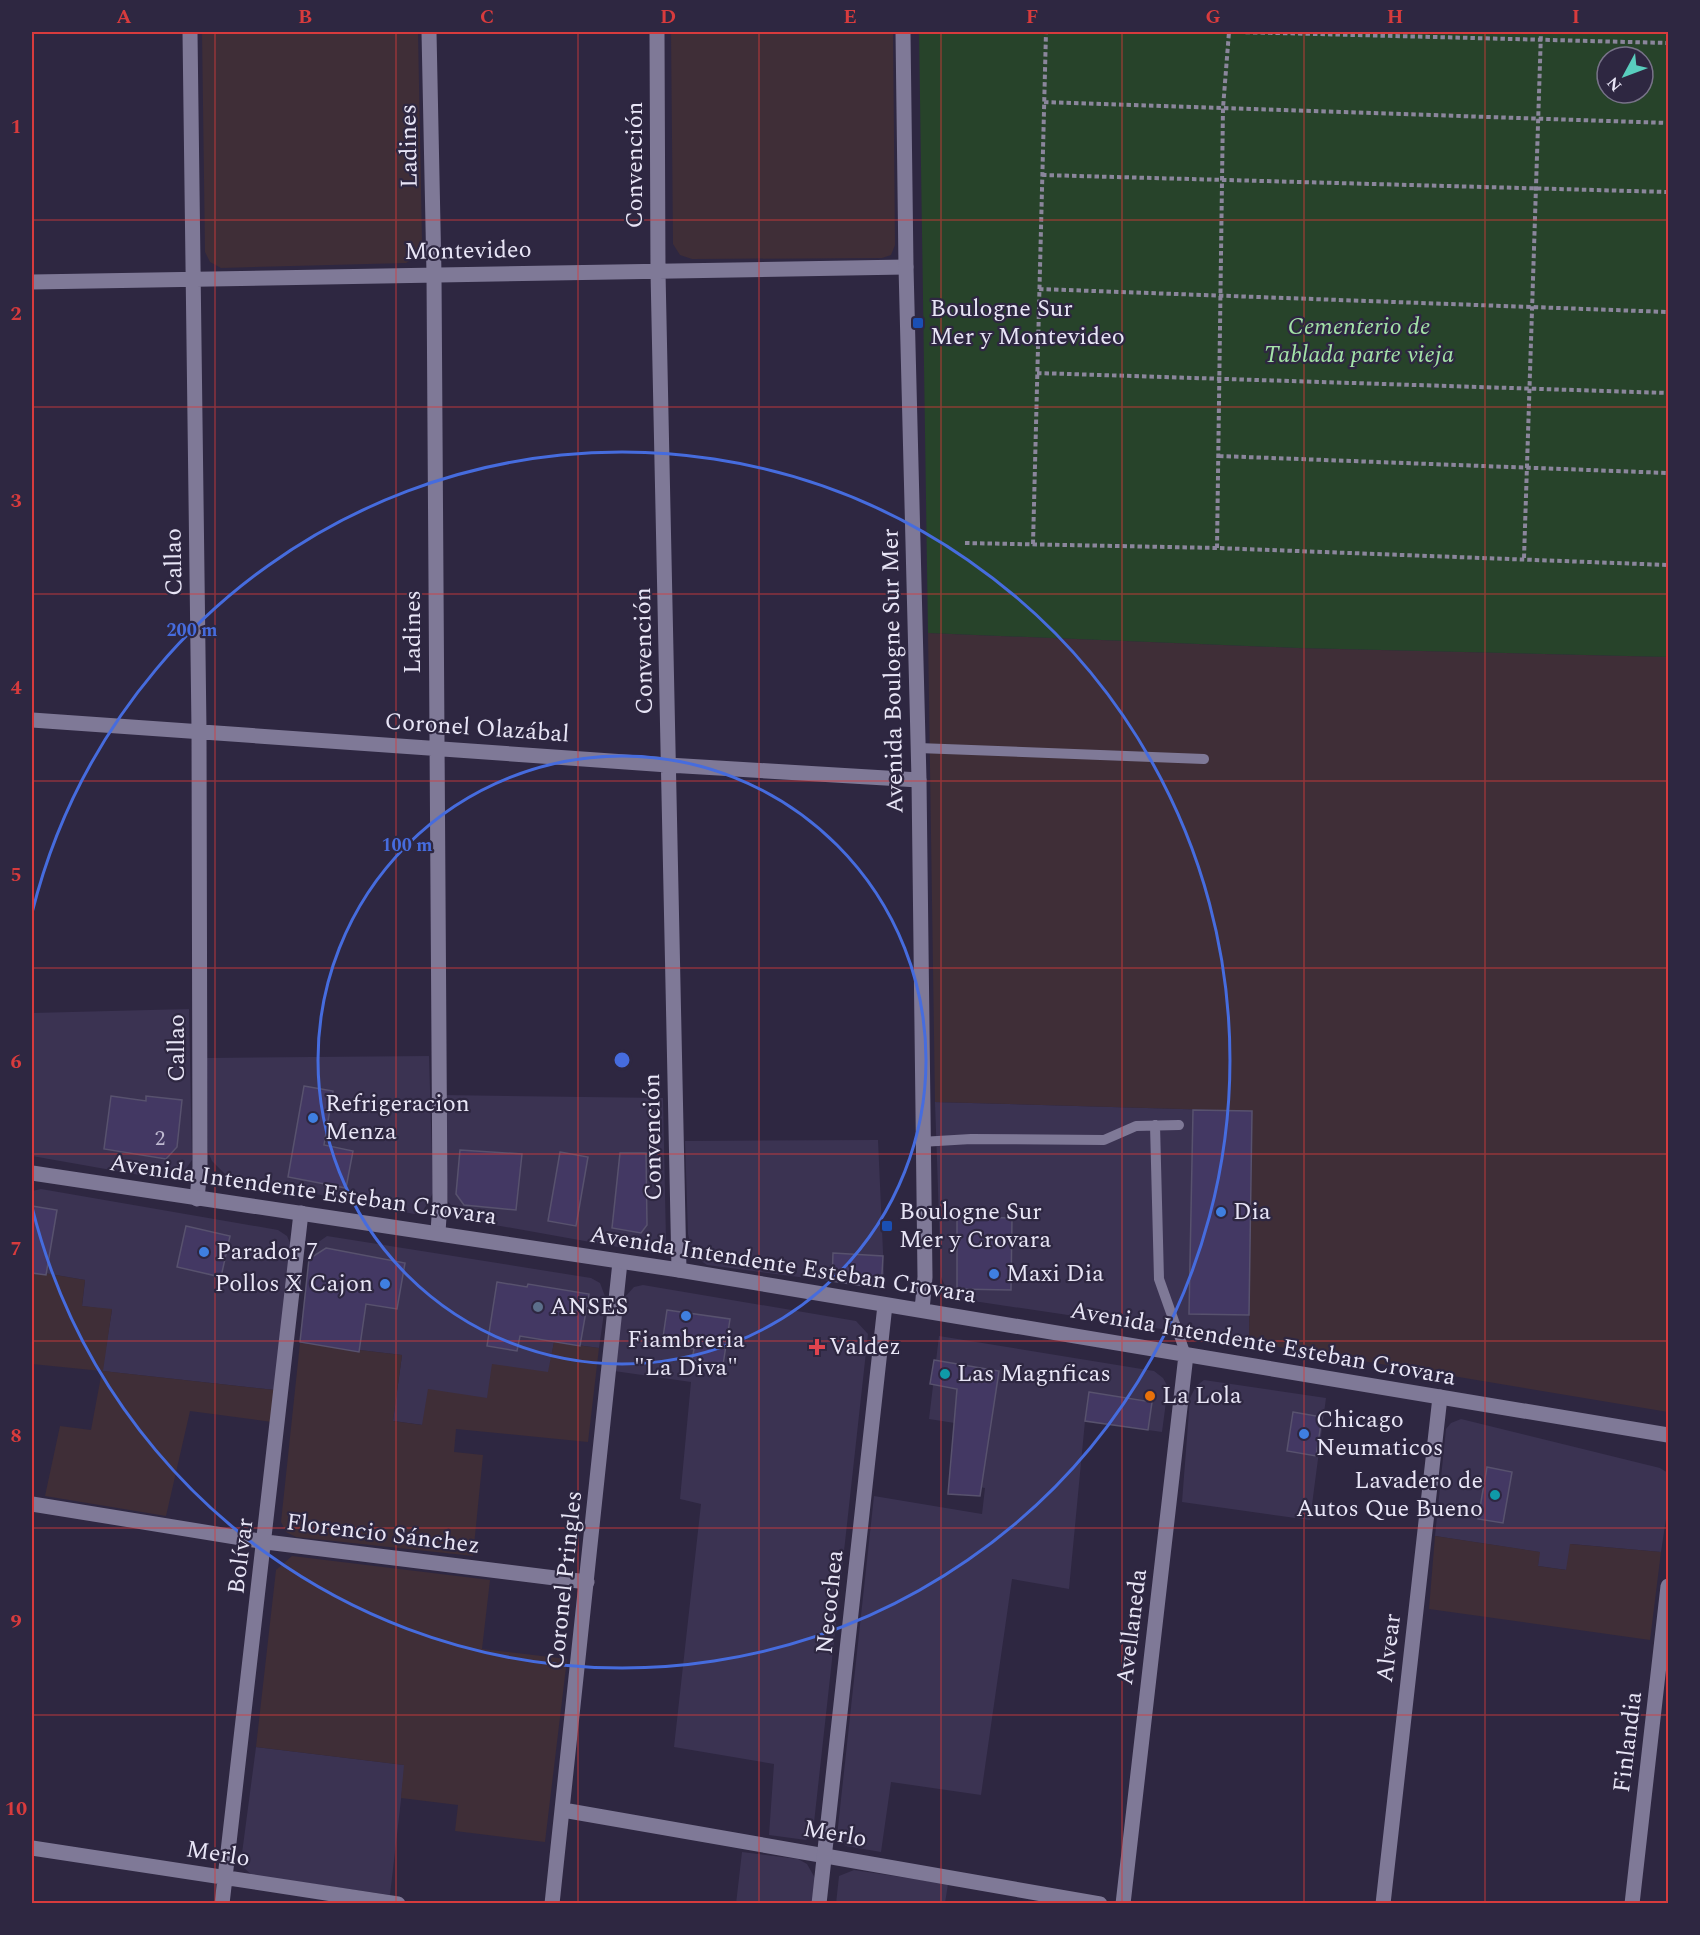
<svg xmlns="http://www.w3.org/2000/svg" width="1700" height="1935" viewBox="0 0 1700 1935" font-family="Spectral,serif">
<rect width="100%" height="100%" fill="#2e2741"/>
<path fill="#3b3352" d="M189,1009L192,1160L183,1173L162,1179L32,1156V1013Z
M429,1056L433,1193L423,1211L414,1214L227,1176L212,1161L208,1152L207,1058Z
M442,1095L663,1098L666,1240L663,1249L657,1254L467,1220L448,1202Z
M935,1102L1252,1111L1249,1342L960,1299L953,1295L946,1288L941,1277Z
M878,1140L884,1274L868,1286L707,1265L697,1258L691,1248L688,1234L685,1141Z
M41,1189L278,1230L287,1236L291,1245L275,1390L102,1371L112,1310L82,1306L85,1280L32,1271V1191Z
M327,1236L591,1278L600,1283L606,1299L599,1348L554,1342L549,1372L423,1425L393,1421L402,1355L300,1343L313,1246Z
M643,1285L856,1321L868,1334L813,1832L806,1840L769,1835L774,1764L674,1747L701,1504L680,1499L691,1382L614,1371L624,1298L634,1287Z
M939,1336L1154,1371L1163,1378L1168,1387L1162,1432L1085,1421L1069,1589L1012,1579L981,1795L891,1782L881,1852L846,1846L837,1836L874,1496L982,1514L985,1488L953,1483L961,1424L929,1419Z
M1204,1380L1326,1398L1310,1520L1182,1502L1190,1398L1196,1386Z
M1461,1419L1660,1468L1668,1473V1506L1661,1552L1571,1544L1567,1570L1538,1566L1539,1552L1435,1536L1446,1429L1451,1423Z
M256,1747L405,1765L390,1895L252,1875L244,1868L241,1861Z
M742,1852L798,1859L807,1864L815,1878L812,1903L736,1904Z
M854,1870L948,1884L945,1903L836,1904L839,1876Z"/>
<path fill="#3f2e37" d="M202,32H418L422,242L418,256L406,263L221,268L210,262L205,252Z
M671,32H893L895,245L891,255L882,258L692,259L680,255L673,244Z
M928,633L1298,648L1668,657V1412L1249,1342L1252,1111L935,1102Z
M32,1271L85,1280L82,1306L112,1309L103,1371L275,1390L272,1422L190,1411L166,1516L45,1496L60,1426L91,1430L102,1371L32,1364Z
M554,1342L599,1348L588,1442L456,1429L454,1452L483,1455L473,1556L296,1537L286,1532L281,1522L300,1343L402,1355L393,1421L422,1425L428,1389L487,1398L492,1364L548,1372Z
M1435,1536L1540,1552L1538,1566L1566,1570L1570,1544L1661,1552L1650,1640L1429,1609Z
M292,1556L490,1580L482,1649L567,1659L545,1842L455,1831L458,1805L401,1798L404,1765L256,1747L276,1570Z"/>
<path fill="#27432a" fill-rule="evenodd" d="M919,32H1668V657L1298,648L928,633ZM1607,57H1643V93H1607Z"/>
<path fill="#433863" stroke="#58526e" stroke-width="1.5" d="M304,1086L333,1091L324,1145L353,1151L346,1188L288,1177Z
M111,1096L146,1101V1096L182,1100L177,1147L166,1159L104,1149Z
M1193,1110L1252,1111L1249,1315L1189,1314Z
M460,1150L522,1154L516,1210L464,1205L456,1194Z
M560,1152L588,1157L576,1226L548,1221Z
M620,1153H646L647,1225L641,1233L612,1228Z
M32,1206L57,1210L46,1275L32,1273Z
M957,1217L1012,1218L1011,1290L957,1289Z
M186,1226L230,1236L221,1277L177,1267Z
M326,1248L405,1263L397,1309L366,1304L359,1352L300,1342L309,1259Z
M833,1253L883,1256L882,1274L870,1287L832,1281Z
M497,1282L527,1287L528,1284L589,1294L580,1346L520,1336L517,1351L487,1346Z
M667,1310L730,1319L723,1365L692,1360L694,1349L662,1344Z
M934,1360L999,1371L980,1496L948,1494L957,1389L930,1384Z
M1089,1392L1152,1402L1148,1430L1085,1421Z
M1293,1412L1322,1417L1316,1456L1287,1451Z
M1487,1467L1512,1472L1503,1523L1478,1519Z"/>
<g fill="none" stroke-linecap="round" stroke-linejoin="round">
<path stroke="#8b869c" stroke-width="4" stroke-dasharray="4.5 3" stroke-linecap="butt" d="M1238,32L1668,43
M1044,102L1668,123
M1042,175L1668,192
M1039,289L1668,312
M1037,373L1668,393
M1219,456L1668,473
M965,543L1217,548L1668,565
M1033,544L1046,32
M1217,548L1223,108L1229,32
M1524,558L1541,32"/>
<path stroke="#7f7997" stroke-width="10" d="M918,748L1204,759
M1155,1125L1159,1279L1186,1355
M921,1142L971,1139L1104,1140L1136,1126L1179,1125"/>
<path stroke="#7f7997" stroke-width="15" d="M190,32L199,730L200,1167L197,1199
M429,32L434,274L440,1202L438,1232
M657,32L658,272L679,1270
M32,282L906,267
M32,720L668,765L919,780
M32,1504L266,1542L587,1582
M563,1810L1100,1904
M32,1848L398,1904
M222,1904L301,1213
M552,1904L620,1262
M1383,1904L1440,1397
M1632,1904L1668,1586"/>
<path stroke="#7f7997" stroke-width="15" d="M903,32L906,267L919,780L925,1277L922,1310
M32,1173L679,1270L1668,1435
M819,1904L885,1305
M1123,1904L1186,1355"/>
</g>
<path fill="none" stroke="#d83b3d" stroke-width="1.5" stroke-opacity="0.55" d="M215,32V1904M396,32V1904M578,32V1904M759,32V1904M941,32V1904M1122,32V1904M1304,32V1904M1485,32V1904M32,220H1668M32,407H1668M32,594H1668M32,781H1668M32,968H1668M32,1154H1668M32,1341H1668M32,1528H1668M32,1715H1668"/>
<g fill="none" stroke="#466cde" stroke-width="3">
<circle cx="622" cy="1060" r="304"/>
<path d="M32 913A608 608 0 1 1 32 1207"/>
</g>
<g fill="#1a4fb4" stroke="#2e2741" stroke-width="2">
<rect x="912" y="317" width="12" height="12" rx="3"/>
<rect x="881" y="1220" width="12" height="12" rx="3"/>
</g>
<g fill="#3f7fe0" stroke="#2e2741" stroke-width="2">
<circle cx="313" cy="1118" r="6"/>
<circle cx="1221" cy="1212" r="6"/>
<circle cx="204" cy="1252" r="6"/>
<circle cx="994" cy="1274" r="6"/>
<circle cx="385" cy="1284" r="6"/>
<circle cx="686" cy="1316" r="6"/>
<circle cx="1304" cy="1434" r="6"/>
</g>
<circle fill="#5c6f8a" stroke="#2e2741" stroke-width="2" cx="538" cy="1307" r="6"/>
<path fill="#e0444e" stroke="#2e2741" stroke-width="2" d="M814 1338h6v6h6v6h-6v6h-6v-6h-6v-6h6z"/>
<g fill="#0f9aa8" stroke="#2e2741" stroke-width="2">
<circle cx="945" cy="1374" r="6"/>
<circle cx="1495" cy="1495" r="6"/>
</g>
<circle fill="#e8710a" stroke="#2e2741" stroke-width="2" cx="1150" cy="1396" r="6"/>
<g text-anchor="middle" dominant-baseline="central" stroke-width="4.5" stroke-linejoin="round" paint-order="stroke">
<g font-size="21" fill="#bfbad1">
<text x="160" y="1139">2</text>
</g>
<g font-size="24" fill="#e8e5f6" stroke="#2e2741">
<text transform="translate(409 146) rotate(-91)">Ladines</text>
<text transform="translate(635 165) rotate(-90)">Convención</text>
<text transform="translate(468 251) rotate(-1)">Montevideo</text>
<text transform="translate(174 562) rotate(-91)">Callao</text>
<text transform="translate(413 632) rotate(-90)">Ladines</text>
<text transform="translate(644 651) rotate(-91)">Convención</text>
<text transform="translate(893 671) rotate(-91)">Avenida Boulogne Sur Mer</text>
<text transform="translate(477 728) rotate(4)">Coronel Olazábal</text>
<text transform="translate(177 1048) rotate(-90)">Callao</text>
<text transform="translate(653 1137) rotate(-91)">Convención</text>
<text transform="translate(303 1190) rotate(8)">Avenida Intendente Esteban Crovara</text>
<text transform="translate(783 1265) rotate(9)">Avenida Intendente Esteban Crovara</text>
<text transform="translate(1263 1344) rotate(10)">Avenida Intendente Esteban Crovara</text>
<text transform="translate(383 1534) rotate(7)">Florencio Sánchez</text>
<text transform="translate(241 1556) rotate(-83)">Bolívar</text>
<text transform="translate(565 1580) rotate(-84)">Coronel Pringles</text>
<text transform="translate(830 1602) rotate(-84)">Necochea</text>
<text transform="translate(1132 1627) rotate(-83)">Avellaneda</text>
<text transform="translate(1389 1648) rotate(-83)">Alvear</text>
<text transform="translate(1628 1742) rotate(-83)">Finlandia</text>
<text transform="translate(835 1834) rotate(10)">Merlo</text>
<text transform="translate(218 1854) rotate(9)">Merlo</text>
</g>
<g font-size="24" fill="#e8e5f6" stroke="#2e2741" text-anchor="start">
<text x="930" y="309">Boulogne Sur<tspan x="930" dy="28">Mer y Montevideo</tspan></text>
<text x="325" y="1104">Refrigeracion<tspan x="325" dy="28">Menza</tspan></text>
<text x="899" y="1212">Boulogne Sur<tspan x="899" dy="28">Mer y Crovara</tspan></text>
<text x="1233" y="1212">Dia</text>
<text x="216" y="1252">Parador 7</text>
<text x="1006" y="1274">Maxi Dia</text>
<text x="373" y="1284" text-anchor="end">Pollos X Cajon</text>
<text x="550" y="1307">ANSES</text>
<text x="686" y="1340" text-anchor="middle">Fiambreria<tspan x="686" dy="28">"La Diva"</tspan></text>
<text x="829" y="1347">Valdez</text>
<text x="957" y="1374">Las Magnficas</text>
<text x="1162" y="1396">La Lola</text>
<text x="1316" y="1420">Chicago<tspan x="1316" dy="28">Neumaticos</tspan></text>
<text x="1483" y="1481" text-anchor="end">Lavadero de<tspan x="1483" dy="28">Autos Que Bueno</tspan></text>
</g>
<g font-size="24" font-style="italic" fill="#a4e3a8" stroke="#2e2741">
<text x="1359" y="327">Cementerio de<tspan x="1359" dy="28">Tablada parte vieja</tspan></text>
</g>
</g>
<circle cx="622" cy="1060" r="9" fill="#466cde" stroke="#2e2741" stroke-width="3"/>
<g font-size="18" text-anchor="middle" font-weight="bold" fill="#466cde" stroke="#2e2741" stroke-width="4.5" stroke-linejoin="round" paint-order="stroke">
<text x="192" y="636">200 m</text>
<text x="407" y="851">100 m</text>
</g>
<rect width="1700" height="1935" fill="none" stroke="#2e2741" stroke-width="66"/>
<g transform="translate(1625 75) rotate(229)"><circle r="28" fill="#2e2741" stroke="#787389" stroke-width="1.5"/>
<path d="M0-4.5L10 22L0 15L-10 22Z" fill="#59cebe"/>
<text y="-9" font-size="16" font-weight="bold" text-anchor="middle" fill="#e8e5f6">N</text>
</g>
<rect x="33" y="33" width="1634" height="1869" fill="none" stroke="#d83b3d" stroke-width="2"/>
<g font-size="20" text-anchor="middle" font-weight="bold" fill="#d83b3d">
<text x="124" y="23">A</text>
<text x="305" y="23">B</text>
<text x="487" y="23">C</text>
<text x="668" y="23">D</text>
<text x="850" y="23">E</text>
<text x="1032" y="23">F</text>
<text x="1213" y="23">G</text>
<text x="1395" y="23">H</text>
<text x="1576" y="23">I</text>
<text x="16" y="133">1</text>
<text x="16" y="320">2</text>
<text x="16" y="507">3</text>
<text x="16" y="694">4</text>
<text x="16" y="881">5</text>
<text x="16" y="1068">6</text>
<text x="16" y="1255">7</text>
<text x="16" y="1442">8</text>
<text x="16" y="1628">9</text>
<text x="16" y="1815">10</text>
</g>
</svg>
